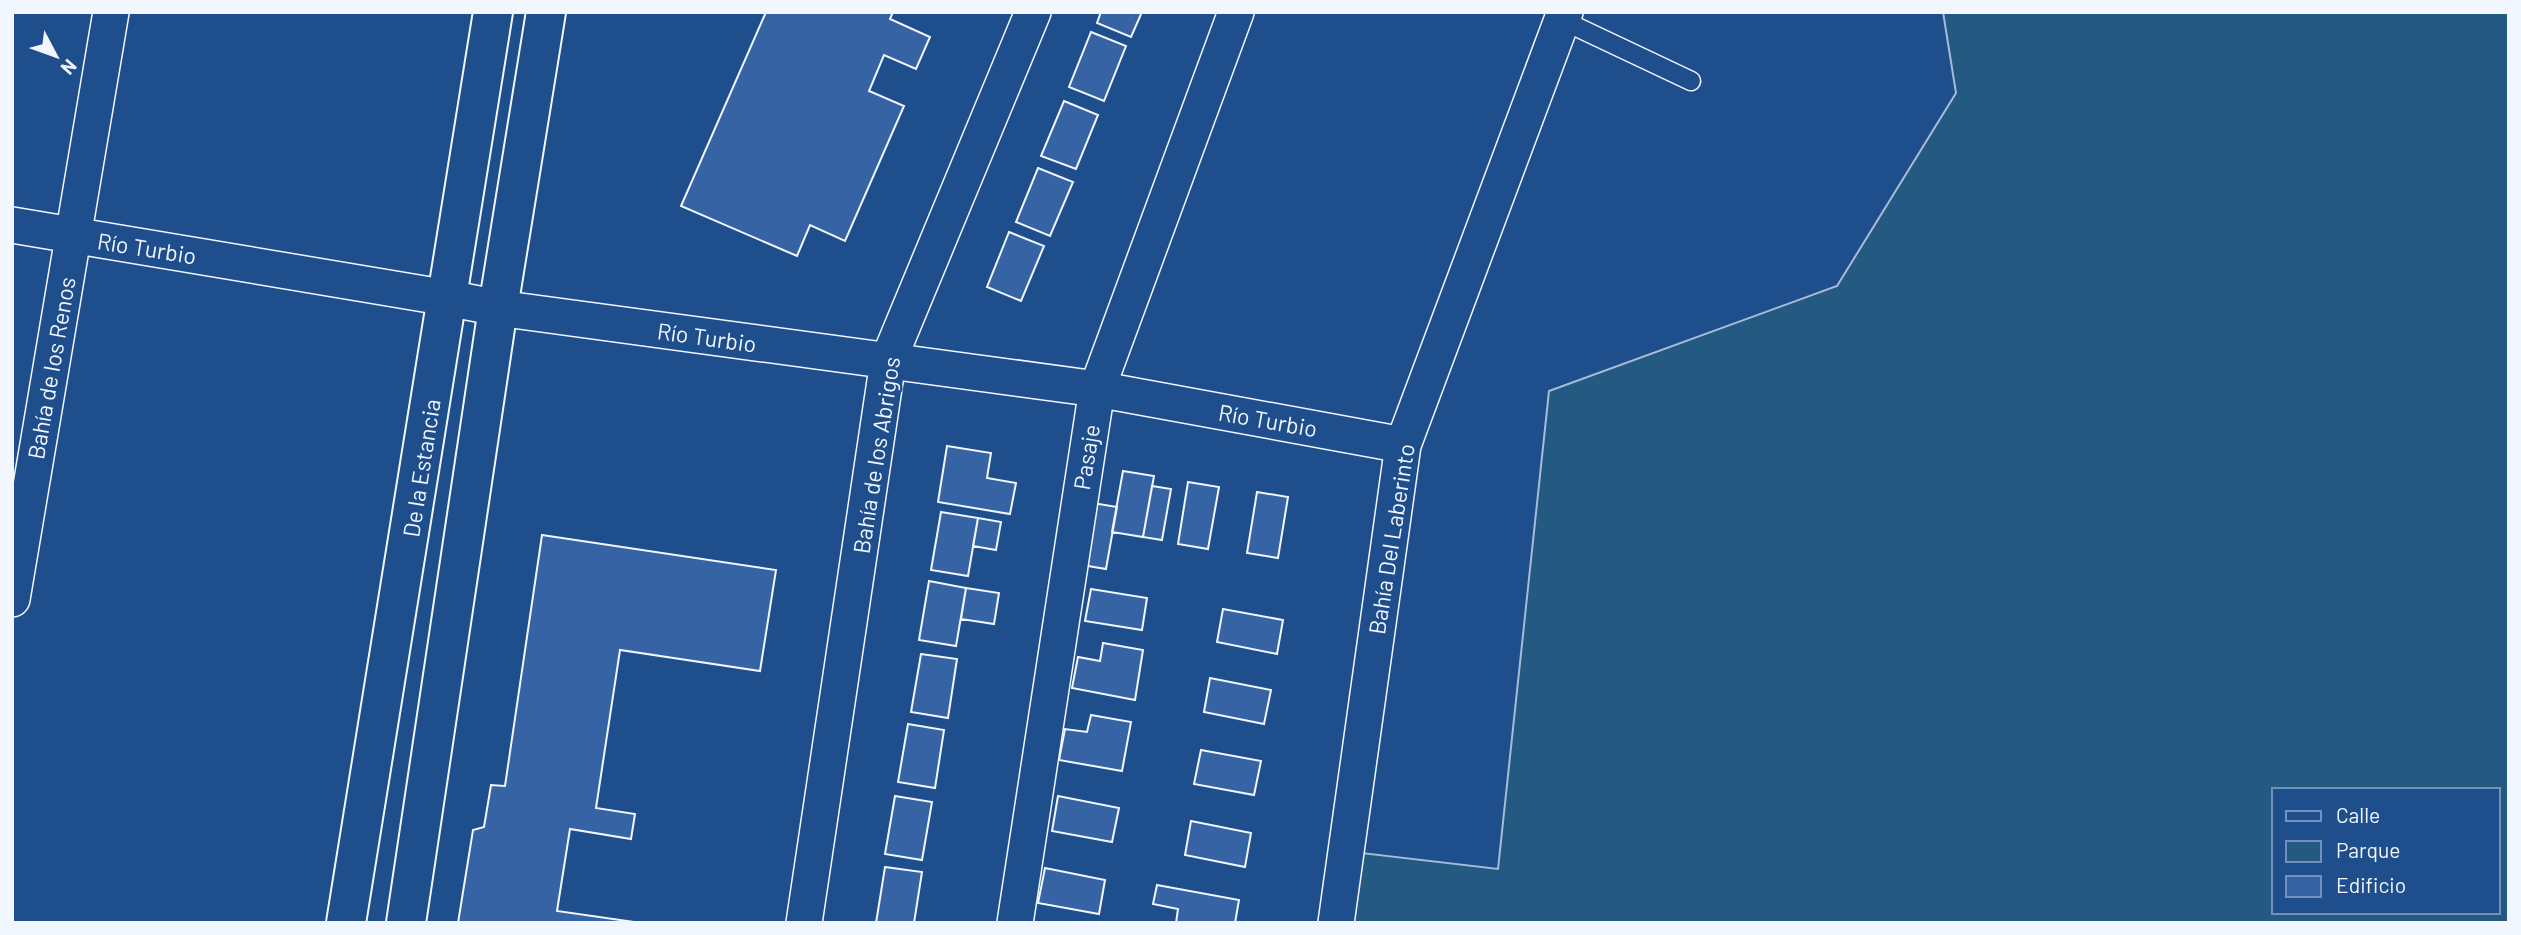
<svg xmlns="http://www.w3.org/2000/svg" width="2521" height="935" viewBox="0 0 2521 935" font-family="Barlow,sans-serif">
<rect width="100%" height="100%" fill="#1f4e8c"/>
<path fill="#245a82" stroke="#a8bbd7" stroke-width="2" fill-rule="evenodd" d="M1943,12H2509V923H1353L1362,853L1498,869L1549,391L1837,286L1956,93ZM2274,790H2498V912H2274Z"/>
<path fill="#3563a3" stroke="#f2f6ff" stroke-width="2" d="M766,12H893L890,19L930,37L916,69L884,55L869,91L904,106L845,241L810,225L797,256L681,206Z
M1101,12H1142L1131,37L1097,23Z
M1091,32L1126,46L1104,101L1069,87Z
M1064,101L1098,115L1076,169L1041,156Z
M1038,168L1073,182L1050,236L1016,222Z
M1009,232L1044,246L1021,301L987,287Z
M947,446L991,453L987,478L1016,483L1010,514L938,502Z
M1123,471L1154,476L1143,537L1112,532Z
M1188,482L1219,487L1208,549L1178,544Z
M1152,486L1171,489L1162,540L1143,537Z
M1257,492L1288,497L1278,558L1247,553Z
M1087,502L1117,507L1106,569L1076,564Z
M941,512L978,518L968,576L931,570Z
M978,518L1001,522L996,550L973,546Z
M542,535L776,570L760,671L620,650L596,808L635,814L631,839L570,829L557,911L641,923H458L473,830L484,827L491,785L505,786Z
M929,581L966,588L956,646L919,640Z
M966,588L999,593L994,624L961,619Z
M1091,589L1147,598L1142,630L1085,621Z
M1223,609L1283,620L1277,654L1217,642Z
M1103,643L1143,650L1135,700L1072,688L1078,657L1100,661Z
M921,654L957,659L948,718L911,712Z
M1210,678L1271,690L1264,724L1204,712Z
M1091,715L1131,722L1122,771L1059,760L1065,729L1087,732Z
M908,724L944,730L935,788L898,782Z
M1201,750L1261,761L1254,795L1194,784Z
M895,796L932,802L922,860L885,854Z
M1058,796L1119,808L1112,842L1052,831Z
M1191,821L1251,833L1245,867L1185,855Z
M885,867L922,872L914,923H876Z
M1045,868L1105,880L1099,914L1038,903Z
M1157,885L1239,900L1235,923H1176L1178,909L1153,904Z"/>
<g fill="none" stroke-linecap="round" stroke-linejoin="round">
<defs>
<path id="lane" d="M1562,20L1691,81"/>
<path id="street" d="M12,225L448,298L498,308L1097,389L1403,445
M12,599L111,12
M804,923L888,361L1033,12
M1015,923L1097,389L1236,12
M1336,923L1403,445L1565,12"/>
<path id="secondary" d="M346,923L493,12
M406,923L498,308L546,12"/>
</defs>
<use href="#lane" stroke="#f2f6ff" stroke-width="21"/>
<use href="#street" stroke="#f2f6ff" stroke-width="38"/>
<use href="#secondary" stroke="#f2f6ff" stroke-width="42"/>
<use href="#lane" stroke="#1f4e8c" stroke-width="18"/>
<use href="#street" stroke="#1f4e8c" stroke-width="35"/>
<use href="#secondary" stroke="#1f4e8c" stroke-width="38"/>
</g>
<g text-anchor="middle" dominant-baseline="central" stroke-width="5" stroke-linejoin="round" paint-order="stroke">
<g font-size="23" fill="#f2f6ff" stroke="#1f4e8c">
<text transform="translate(147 248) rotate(9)">Río Turbio</text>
<text transform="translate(707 337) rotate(8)">Río Turbio</text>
<text transform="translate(51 368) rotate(-80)">Bahía de los Renos</text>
<text transform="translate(1268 420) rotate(10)">Río Turbio</text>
<text transform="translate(876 455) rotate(-81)">Bahía de los Abrigos</text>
<text transform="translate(1086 457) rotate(-81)">Pasaje</text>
<text transform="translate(421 468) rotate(-81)">De la Estancia</text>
<text transform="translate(1391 539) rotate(-81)">Bahía Del Laberinto</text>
</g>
</g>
<rect width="2521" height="935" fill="none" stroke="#f2f6ff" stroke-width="28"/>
<rect x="2272" y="788" width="228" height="126" fill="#1f4e8c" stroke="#7391ba" stroke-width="2"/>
<rect x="2286" y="811" width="35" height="10" fill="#1f4e8c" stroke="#7391ba" stroke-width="2"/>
<text x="2336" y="823" font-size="21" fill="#f2f6ff">Calle</text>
<rect x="2286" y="841" width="35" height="21" fill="#245a82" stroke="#7391ba" stroke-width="2"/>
<text x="2336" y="858" font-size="21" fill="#f2f6ff">Parque</text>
<rect x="2286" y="876" width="35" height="21" fill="#3563a3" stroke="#7391ba" stroke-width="2"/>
<text x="2336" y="893" font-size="21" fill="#f2f6ff">Edificio</text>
<g transform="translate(56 56) rotate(131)" stroke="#1f4e8c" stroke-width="5" paint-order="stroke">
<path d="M0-5L12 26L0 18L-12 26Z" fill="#f2f6ff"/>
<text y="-10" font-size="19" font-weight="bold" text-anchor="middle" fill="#f2f6ff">N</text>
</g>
</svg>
